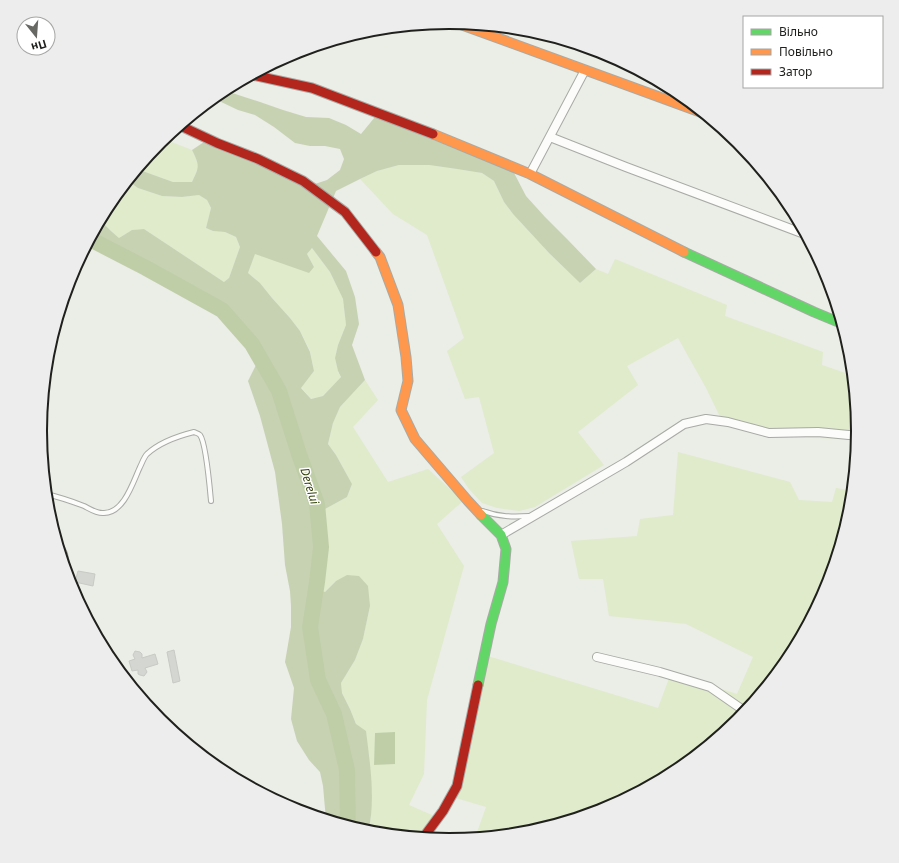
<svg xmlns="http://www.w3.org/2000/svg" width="899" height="863" viewBox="0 0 899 863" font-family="'Noto Sans',sans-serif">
<rect width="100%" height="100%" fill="#ebede7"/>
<path fill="#dfebcb" d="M164,139L192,150C200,166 199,167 192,182H173L137,169L160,142Z
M399,165H429L457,169L482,173L494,181L504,202L513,214L549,253L580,283L596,269L608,274L615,259L727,305L725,316L823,352L822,365L854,376L859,432L858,439L766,437L724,425L706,388L678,338L627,366L638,385L578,432L604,465L535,507L519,511L497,508L482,503L469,489L461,477L494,453L479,397L465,399L447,351L464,338L427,235L393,214L360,179L377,171Z
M128,181L138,188L162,196L182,197L199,195L207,200L211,208L206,228L213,231L225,232L236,237L240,247L229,278L224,282L144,229L132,230L119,238L111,231L100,220L109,204Z
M312,248L330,272L343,299L346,325L338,345L335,358L338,371L341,377L323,396L311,399L301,387L314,371L310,351L300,331L290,318L272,298L260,283L248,273L255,253L314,267L307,254Z
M365,380L378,400L353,427L388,482L428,469L463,501L437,524L464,566L427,700L424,774L409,805L441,819L428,839L368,833L370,825L372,793L356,724L350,709L342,693L341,683L355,660L363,639L370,606L336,581L325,592L313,588L314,529L316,514L347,497L352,484L336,455L328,444L333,423L340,407Z
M678,452L790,482L799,500L832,502L836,488L853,491L851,512L828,588L790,659L739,721L677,772L606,810L529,833L475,838L486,807L446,795L454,780L481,654L658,708L671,673L737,694L753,657L686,624L609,616L603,579H579L571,541L637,536L640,519L673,515Z"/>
<path fill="#c7d2b3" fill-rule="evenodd" d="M223,90L260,102L283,110L306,117L329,118L346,125L361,134L375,117L513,171L526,196L545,217L568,240L596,269L580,283L549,253L513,214L504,202L494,181L482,173L457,169L429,165H399L377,171L360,179L336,191L317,236L346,271L355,297L359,324L352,345L365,380L340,407L333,423L328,444L336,455L352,484L347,497L316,514L314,529L315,551L313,588L325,592L336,581L347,575L359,576L368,586L370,606L363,639L355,660L341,683L342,693L350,709L356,724L366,731C370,764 376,800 368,833L326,820L323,786L320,772L309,760L297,741L291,719L294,688L285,662L291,627V606L290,591L285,565L282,524L275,472L260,416L248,381L257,363L259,352L244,330L229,311L202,296L167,274L93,234L100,220L111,231L119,238L132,230L144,229L224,282L229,278L240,247L236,237L225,232L213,231L206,228L211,208L207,200L199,195L182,197L162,196L138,188L128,181L137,169L173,182H192C199,167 200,166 192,150L207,140L306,187L327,180L340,170L344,159L340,149L325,146H310L295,143L274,127L255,115L238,110L217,100L220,93ZM312,248L330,272L343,299L346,325L338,345L335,358L338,371L341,377L323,396L311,399L301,388L314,371L310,352L300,331L290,318L272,298L260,283L248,273L255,254L309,273L314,267L307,254Z"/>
<path fill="#c0cea8" d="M395,732V764L374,765L375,733Z"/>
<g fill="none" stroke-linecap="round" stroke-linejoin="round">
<path stroke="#c0cea8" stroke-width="16" d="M90,239L146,268L222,310L252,344L279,391L299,454L317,504L321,547L317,582L310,627L318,680L334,714L347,770L348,827"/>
</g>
<path fill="#d4d6d1" stroke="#c8cac5" d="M78,571L95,574L93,586L75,582Z
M88,608L91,618L88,619L82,609Z
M174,650L180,681L173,683L167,652Z
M135,651L140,652L142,654V658L155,654L158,664L145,668L147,672L144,676L140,675L138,674V670L132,671L129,661L135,659L133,655Z"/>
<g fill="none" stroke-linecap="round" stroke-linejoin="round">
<defs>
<path id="lane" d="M46,494C59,497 71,501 84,506C90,509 97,514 104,513C124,513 133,482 140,467C142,463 144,457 147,454C160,442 178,436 194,432C196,433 198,433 200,435C206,443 210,490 211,501
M483,511C499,517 513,517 529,516"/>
<path id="street" d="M550,137L626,167L807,235
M530,174L585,70
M501,535L626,462L684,424L706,419L728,422L769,433L818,432L859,436
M58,544L63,554L67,573
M597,657L660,672L710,687L746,712"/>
<path id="fast" d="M684,252L814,312L843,324
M478,685L491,624L503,582L506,549L501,535L481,515"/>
<path id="slow" d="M454,22L703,113
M433,134L530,174L684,252
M376,252L380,257L398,305L406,357L408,381L401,410L415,439L468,501L481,515"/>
<path id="jam" d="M252,75L312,88L433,134
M181,125L185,128L217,143L258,159L303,181L345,212L376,252
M423,838L443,811L457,786L478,685"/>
</defs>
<use href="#lane" stroke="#a8aaa5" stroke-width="6"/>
<use href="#street" stroke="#a8aaa5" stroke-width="10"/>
<use href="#fast" stroke="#a8aaa5" stroke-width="11"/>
<use href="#slow" stroke="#a8aaa5" stroke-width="11"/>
<use href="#jam" stroke="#a8aaa5" stroke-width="11"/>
<use href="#lane" stroke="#fcfcfb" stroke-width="4"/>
<use href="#street" stroke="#fcfcfb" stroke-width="8"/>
<use href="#fast" stroke="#63d668" stroke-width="9"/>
<use href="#slow" stroke="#ff974d" stroke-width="9"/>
<use href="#jam" stroke="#b3261e" stroke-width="9"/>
</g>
<g text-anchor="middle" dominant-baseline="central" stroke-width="3" stroke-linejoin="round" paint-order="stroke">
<g font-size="12" font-style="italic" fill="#324207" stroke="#fff">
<text transform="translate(310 486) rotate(73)">Derelui</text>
</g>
</g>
<path d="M0 0H899V863H0ZM47 431a402 402 0 1 1 804 0a402 402 0 1 1-804 0Z" fill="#ededed" fill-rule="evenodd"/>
<path fill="none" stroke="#20211d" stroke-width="2" d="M47 431a402 402 0 1 1 804 0a402 402 0 1 1-804 0Z"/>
<rect x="743" y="16" width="140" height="72" fill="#ffffff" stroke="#a6a6a5"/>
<rect x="751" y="29" width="20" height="6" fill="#63d668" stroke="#a6a6a5"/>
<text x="779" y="36" font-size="12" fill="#20211d">Вільно</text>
<rect x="751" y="49" width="20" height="6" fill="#ff974d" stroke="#a6a6a5"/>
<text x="779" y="56" font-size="12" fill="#20211d">Повільно</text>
<rect x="751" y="69" width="20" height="6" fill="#b3261e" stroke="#a6a6a5"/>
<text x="779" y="76" font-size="12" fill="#20211d">Затор</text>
<g transform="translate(36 36) rotate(163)"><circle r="19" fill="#ffffff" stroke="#a6a6a5"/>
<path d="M0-3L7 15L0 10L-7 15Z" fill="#676864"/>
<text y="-6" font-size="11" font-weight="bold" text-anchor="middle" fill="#20211d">Пн</text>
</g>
</svg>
